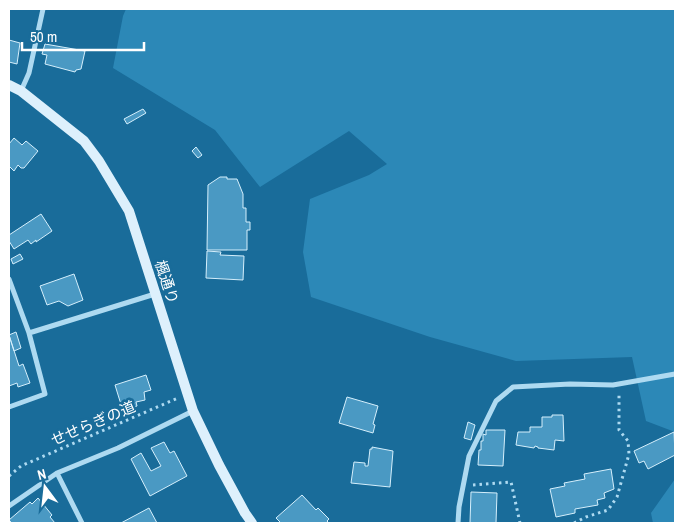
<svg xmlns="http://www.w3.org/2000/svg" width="684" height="532" viewBox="0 0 684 532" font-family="'Archivo Narrow','Noto Sans JP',sans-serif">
<rect width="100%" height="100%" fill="#196c9a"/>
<path fill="#2c88b7" d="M126,9H675V432L646,421L632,357L516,361L430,337L311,297L303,252L310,199L369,175L387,164L349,131L260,187L215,130L113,68L123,16Z
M675,479V523H653L651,513Z"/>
<path fill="#4a99c3" stroke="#d5effc" d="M9,40L20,43L17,64L9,62Z
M45,44L85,51L81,69L76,70L75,72L45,64L47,55L42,54Z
M143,109L146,113L127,124L124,119Z
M14,138L22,145L26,141L38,151L24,168H21L18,165L14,171L9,166V144Z
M196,147L202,155L198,158L192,151Z
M220,177H227V179H237L243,194V208H246V222H250V230H247V250H207L208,185Z
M41,214L52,231L36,242V240L31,244L28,240L14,249L9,241V235Z
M207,251L221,252L220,255L244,256L243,280L206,278Z
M20,254L23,259L13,264L11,259Z
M74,274L83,300L68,306L59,301L47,305L40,286Z
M16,332L21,348L14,351L9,335Z
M9,335L19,366L23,364L30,383L18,387L17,383L9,386Z
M146,375L151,390L144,392L145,400L136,402L137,406L123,411L115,385Z
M347,397L378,406L373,424L375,425L373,433L339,423Z
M552,415H563L564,441L555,440L554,450L538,448V447L535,446L534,448L516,445L518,432H530V427H542V417H552Z
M468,422L475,425L471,440L464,438Z
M486,430H505L503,466L478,465L479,450H481V441H483V434L486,435Z
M674,432L675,455L648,469L644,461L639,463L634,451Z
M164,442L170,453L174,451L187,476L150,496L131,459L141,453L151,471L161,466L151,448Z
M372,447L393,451L390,487L351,483L354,462L365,463V466H368L370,449H372Z
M611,469L614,489L604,493L605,498L597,500L598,505L575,509V513L556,517L550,489L565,486L564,483L585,479L584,474Z
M471,492L497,493L496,523H470Z
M302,495L316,510L318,508L329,519L327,521L329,523H281L276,518Z
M38,498L52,515L50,517L55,523H12L9,520L30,502L32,504Z
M149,508L157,523H121Z"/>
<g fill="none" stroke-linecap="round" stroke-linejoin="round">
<path stroke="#aedaf1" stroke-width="3" stroke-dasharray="2.5 4" stroke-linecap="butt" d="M9,476L21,466L178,398
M473,485L511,482L520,523
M574,523L586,517L608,510L617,497L629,454L628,441L619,430V393"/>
<path stroke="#aedaf1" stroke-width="5" d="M21,91L29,73L43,9
M9,279L29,333L45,394L9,407
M29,333L155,294
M57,473L82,523
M9,506L57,473L118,448L193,411
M458,523L459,507L469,456L496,401L513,387L570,384L613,385L675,374"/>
<path stroke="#ddf0fc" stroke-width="10" d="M9,85L21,91L84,141L99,161L129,211L193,411L219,465L245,513L252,523"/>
</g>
<g text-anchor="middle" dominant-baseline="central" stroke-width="5" stroke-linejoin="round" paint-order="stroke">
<g font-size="15" fill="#fff" stroke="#196c9a">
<text transform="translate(167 282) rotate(72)">楓通り</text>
<text transform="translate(93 423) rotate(-23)">せせらぎの道</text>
</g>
</g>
<rect width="684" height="532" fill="none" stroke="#ffffff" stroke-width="20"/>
<g transform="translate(45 487) rotate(345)" stroke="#196c9a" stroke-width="4" paint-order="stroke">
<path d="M0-4L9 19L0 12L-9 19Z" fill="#ffffff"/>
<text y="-8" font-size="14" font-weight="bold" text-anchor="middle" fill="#ffffff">N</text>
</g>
<path d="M22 42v8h122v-8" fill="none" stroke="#ffffff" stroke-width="2.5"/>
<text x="30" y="42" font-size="15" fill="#ffffff" stroke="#196c9a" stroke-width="4" paint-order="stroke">50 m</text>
</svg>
